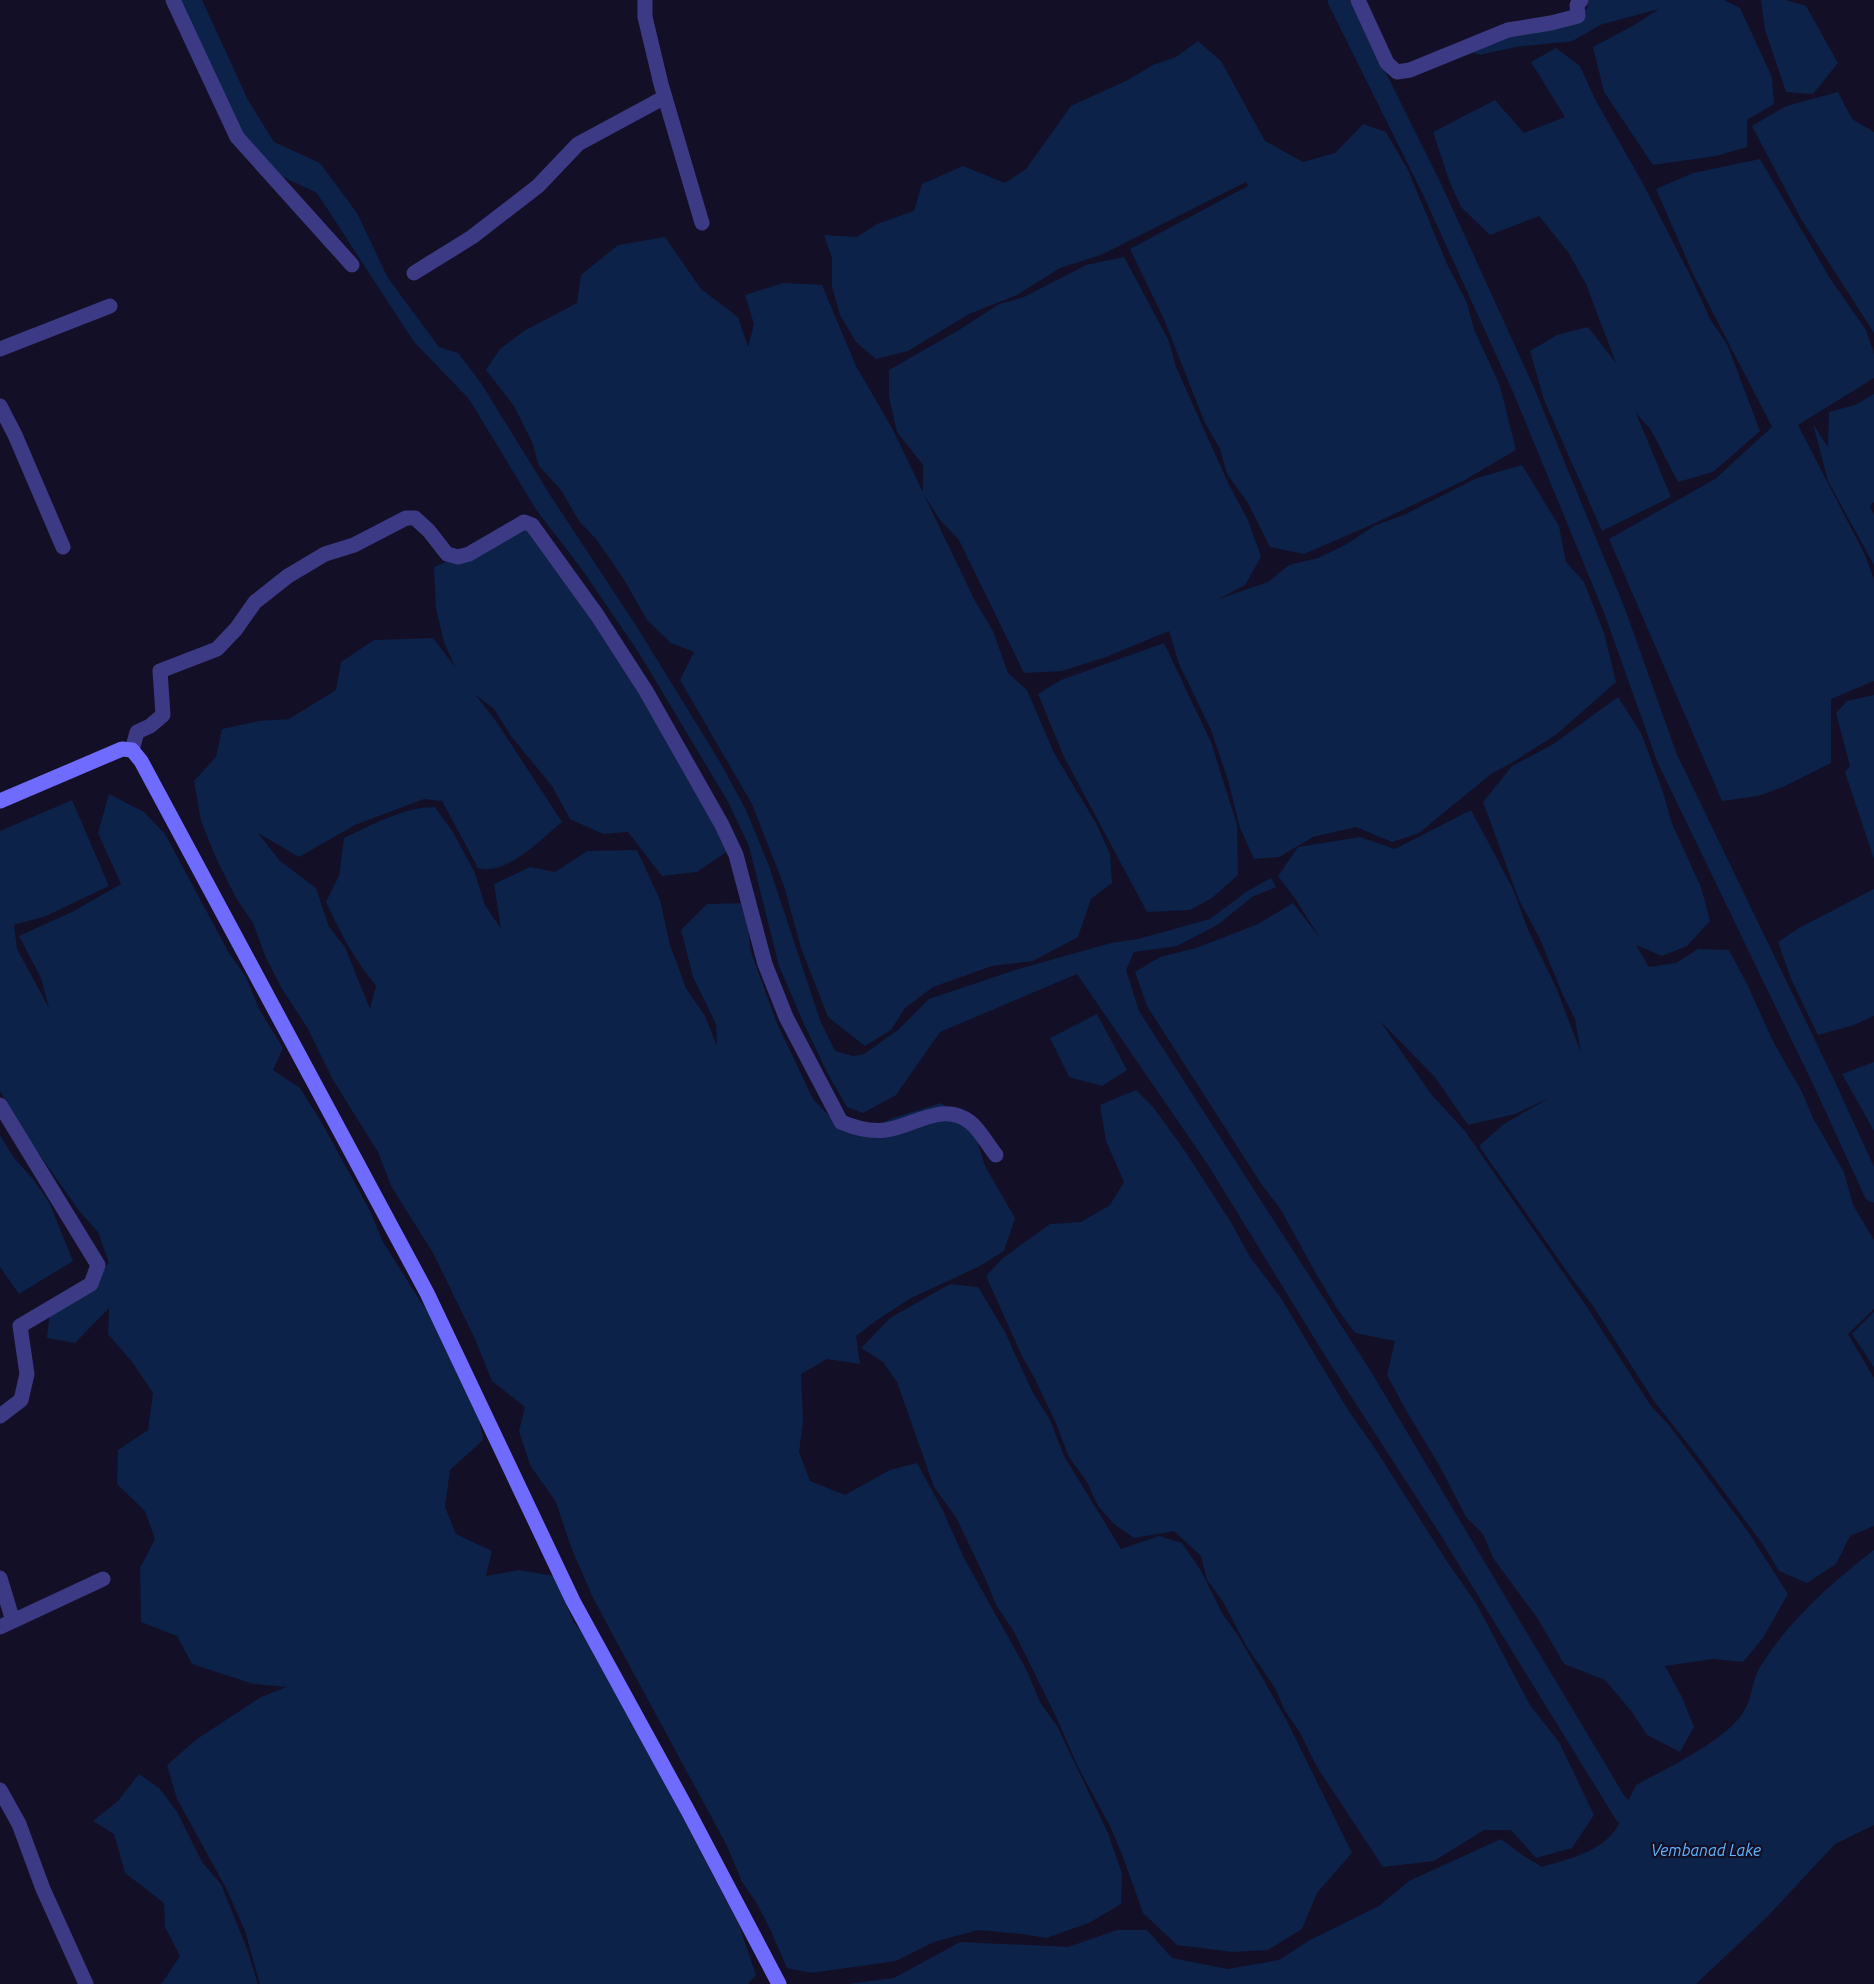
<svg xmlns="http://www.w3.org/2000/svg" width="1874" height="1984" viewBox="0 0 1874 1984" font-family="Ubuntu,sans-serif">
<rect width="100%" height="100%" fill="#130f26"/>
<path fill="#0c2248" d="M180,0H202L248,100L274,142L320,163L357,213L388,278L439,347L458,353L481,383L552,498L637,627L720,762L746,810L769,866L820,1020L835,1051L853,1056L864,1054L898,1030L929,999L1015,970L1111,943L1138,939L1210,919L1246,892L1271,878L1276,887L1252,897L1219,924L1177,946L1134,952L1126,970L1139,1011L1370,1370L1625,1797L1629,1800L1636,1785C1667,1768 1727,1740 1744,1711C1752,1698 1752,1680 1760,1667C1789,1620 1830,1584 1874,1550V1825L1835,1844L1767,1917L1696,1984H847L894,1978L960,1942L1068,1947L1117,1930H1147L1172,1958L1228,1969L1279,1960L1310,1940L1379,1906L1409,1881L1501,1839L1524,1856L1542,1867C1570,1858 1608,1851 1620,1821L1618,1823L1440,1534L1327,1359L1208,1165L1077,974L940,1032L896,1095L863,1113L847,1107L828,1074L804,1024L779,966L749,846L727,800L639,653L581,568L537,511L469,399L414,342L317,193L258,165Z
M1590,0H1724L1740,8L1772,77L1774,104L1747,120V147L1716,156L1653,165L1604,92L1593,47L1636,24L1659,9L1588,28L1587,1Z
M1761,0H1786L1806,6L1838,63L1813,94L1786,92L1765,30Z
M1198,41L1221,61L1265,141L1303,162L1335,153L1363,124L1386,132L1408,170L1447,264L1467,303L1474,329L1500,386L1516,450L1463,481L1371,525L1304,554L1270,547L1248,503L1227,474L1220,449L1205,423L1163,317L1130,249L1248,186L1246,182L1101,255L1060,268L1017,295L969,314L908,351L876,359L856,342L840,315L832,287V258L824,235L857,237L877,224L914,211L922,184L963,166L1005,183L1026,169L1071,106L1128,80L1153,65L1176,57Z
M1556,48L1580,66L1596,101L1641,180L1691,277L1710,319L1727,344L1760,431L1713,472L1678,482L1651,430L1636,413L1671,497L1602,531L1544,400L1530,351L1557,335L1588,327L1616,363L1586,284L1568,252L1539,216L1490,235L1461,207L1450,183L1433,132L1495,100L1524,133L1565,117L1531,62Z
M1838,92L1852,119L1874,132V333L1801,219L1752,126L1786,106Z
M1760,159L1831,280L1866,330L1874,354V378L1798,425L1865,555L1874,579V681L1831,699V763L1783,787L1758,796L1722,801L1609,539L1715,479L1772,427L1694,276L1656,189L1693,173Z
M665,237L701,289L738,317L748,347L754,324L745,295L783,283L822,285L856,366L892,428L923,492V465L897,432L889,397V370L959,330L999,304L1024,297L1086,265L1124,257L1169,341L1176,367L1229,485L1248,520L1261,557L1245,585L1219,599L1268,582L1289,565L1318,558L1347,544L1374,526L1406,514L1477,478L1522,465L1559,526L1566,562L1584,582L1604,633L1616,682L1557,734L1513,762L1491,774L1419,833L1392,842L1356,827L1313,837L1279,857L1254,859L1240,828L1228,780L1211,730L1179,664L1169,631L1106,657L1062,671L1024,673L959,540L940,520L924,495L975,601L993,631L1008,673L1027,690L1054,753L1096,823L1110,854L1112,883L1091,899L1078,937L1033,961L992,966L933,987L905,1008L891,1030L865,1046L828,1017L801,948L784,886L752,804L680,680L694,652L671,643L647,620L623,578L596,539L579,521L561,490L539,466L532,442L514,406L486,370L500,349L524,331L577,303L581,275L618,245Z
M1874,394V502L1870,506L1874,516V565L1828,481L1813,424L1828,447L1829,412L1855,405Z
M529,525L552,552L734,847L697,872L662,876L628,832L603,834L570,819L552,786L511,736L494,709L475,694L498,724L562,822C542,838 506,877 478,868L442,801L424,799L355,825L299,857L258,833L280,861L316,888L329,927L345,947L370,1009L376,986C354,959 341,934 326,902L339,876L344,838C372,825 403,807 435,807L453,832L475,873L485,905L501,929L494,884L530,867L555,872L587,851L637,850L660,900L670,945L686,988L705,1016L717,1046L716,1024L693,977L681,930L707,904L747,903L750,949L776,1021L813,1099L832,1119L867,1130L893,1118L941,1103L972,1125L985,1166L1015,1218L1004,1251L978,1267L911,1298L877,1320L856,1336L860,1364L827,1359L801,1374L803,1422L799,1452L810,1481L845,1495L890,1470L917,1463L942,1509L964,1558L1027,1671L1040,1702L1057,1726L1108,1833L1122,1874L1121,1904L1089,1923L1046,1938L1022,1934L978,1930L934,1942L896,1961L811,1973L787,1968L771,1931L756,1902L742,1882L727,1846L593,1598L571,1547L556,1502L530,1465L519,1431L525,1407L492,1381L475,1339L433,1253L391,1186L378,1152L333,1080L307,1027L282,989L266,958L253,923L236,898L216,858L201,821L194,781L216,757L222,729L259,721L289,719L336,690L341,662L374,640L433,638L455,667L444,642L436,609L434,567Z
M1164,643L1211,742L1237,825L1238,875L1212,898L1190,910L1147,912L1064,757L1038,694L1061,680Z
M1874,695V859L1845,772L1850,766L1836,713L1847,701Z
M1618,697L1641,733L1663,792L1672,824L1701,887L1710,921L1687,946L1662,956L1636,945L1649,967L1676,963L1698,949L1729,950L1746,982L1774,1043L1802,1092L1813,1118L1844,1172L1853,1205L1874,1240V1309L1848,1334L1874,1378V1526L1850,1536L1836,1564L1807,1583L1779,1571L1764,1546L1699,1458L1654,1401L1593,1306L1573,1280L1479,1146L1504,1124L1549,1098L1515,1114L1468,1125L1434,1076L1380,1021L1431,1094L1465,1131L1587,1307L1651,1406L1668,1424L1747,1530L1788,1594L1763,1638L1743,1662L1713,1659L1665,1666L1682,1697L1694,1727L1680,1752L1647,1735L1632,1712L1605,1680L1564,1664L1538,1619L1493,1558L1483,1534L1466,1517L1439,1465L1407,1412L1387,1375L1395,1341L1355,1333L1338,1310L1315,1272L1281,1210L1260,1182L1147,1006L1135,972L1160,957L1196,948L1258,924L1293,903L1320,938L1296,900L1278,876L1298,847L1360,837L1395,849L1471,810L1513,889L1528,930L1556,987L1581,1053L1575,1019L1562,993L1540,939L1519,900L1483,802L1512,766L1552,745Z
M109,794L144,812L165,834L229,953L246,977L259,1009L283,1048L273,1070L300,1088L323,1125L369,1209L383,1242L421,1302L443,1330L478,1412L483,1440L450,1470L445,1507L456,1534L492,1551L486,1576L519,1570L554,1576L574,1623L590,1641L739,1925L756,1975L748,1984H260L245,1931L226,1888L177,1799L167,1765L197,1739L261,1697L287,1687L253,1684L192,1664L177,1636L141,1622L140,1568L155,1539L145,1511L117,1484L118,1450L148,1430L153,1393L133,1363L108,1334L109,1308L75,1343L47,1338L50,1308L89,1282L109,1263L98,1232L80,1212L25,1134L0,1091V831L72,800L109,886L46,916L14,925L17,949L49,1008L41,978L19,936L72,912L121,884L98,833Z
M1874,889V1016L1854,1025L1818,1035L1791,979L1778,942L1799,928Z
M1097,1014L1127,1070L1102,1086L1069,1077L1050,1038Z
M1874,1062V1131L1842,1074Z
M1136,1090L1154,1108L1187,1154L1232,1224L1250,1257L1281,1298L1348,1410L1374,1447L1450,1566L1476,1603L1530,1705L1559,1742L1594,1815L1572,1848L1536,1858L1511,1830H1484L1434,1861L1383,1867L1317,1767L1299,1731L1285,1711L1275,1688L1247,1647L1222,1600L1207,1580L1201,1556L1174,1531L1134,1538L1114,1524L1098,1506L1087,1482L1069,1457L1055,1421L1035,1379L1022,1356L986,1276L1003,1258L1050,1224L1081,1222L1110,1205L1124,1182L1106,1141L1100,1105Z
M0,1135L14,1158L33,1179L49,1202L73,1261L19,1294L0,1267Z
M950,1284L978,1287L1005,1332L1032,1391L1050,1420L1064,1456L1121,1549L1159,1536L1182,1543L1200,1569L1222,1613L1239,1637L1287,1721L1352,1853L1317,1893L1302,1929L1268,1950L1233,1952L1177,1945L1143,1913L1123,1857L1110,1826L1077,1765L1059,1723L1013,1630L996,1605L986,1580L957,1519L934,1487L897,1382L883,1362L861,1348L890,1318Z
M1874,1312V1367L1852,1334Z
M139,1774L159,1788L177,1812L202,1862L221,1884L247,1949L258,1984H159L162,1983L180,1956L165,1927L164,1903L125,1873L114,1834L93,1821L118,1801Z"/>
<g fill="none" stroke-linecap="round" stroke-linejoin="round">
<path stroke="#0c2248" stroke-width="21" d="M1338,0L1432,189L1524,391L1615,612L1667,758L1824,1083L1874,1192
M1480,44L1518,36L1569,31L1623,0"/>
<path stroke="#3d3a85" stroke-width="15" d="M173,0L237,137L352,265
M645,0V17L661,84L702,223
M1358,0L1387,63L1397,72L1410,70L1508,30L1551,23L1578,16L1577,5L1581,0
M414,273L472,237L538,186L578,144L665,97
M0,349L110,306
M0,406L15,435L63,547
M132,750L137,732L150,726L163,715L160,671L217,649L236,629L255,602L288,576L325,554L354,545L406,518H415L429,531L447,554L458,557L469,554L524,522L532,525L597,615L646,691L722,825L736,855L765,964L786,1017L841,1122C855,1128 871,1132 886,1130C914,1126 943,1101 970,1122C980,1130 988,1145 996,1155
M0,1105L98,1265L91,1284L20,1326L27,1374L21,1400L0,1416
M0,1578L13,1621L0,1627
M13,1621L103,1579
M0,1790L19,1824L43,1889L86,1984"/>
<path stroke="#6f6bff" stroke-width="15" d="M0,801L122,749L132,750L141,761L427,1293L573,1601L688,1811L779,1984"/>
</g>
<g text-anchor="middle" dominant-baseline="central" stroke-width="4.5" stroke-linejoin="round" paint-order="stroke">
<g font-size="16" font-style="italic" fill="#62b6ff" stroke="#130f26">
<text x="1706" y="1850">Vembanad Lake</text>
</g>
</g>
</svg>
